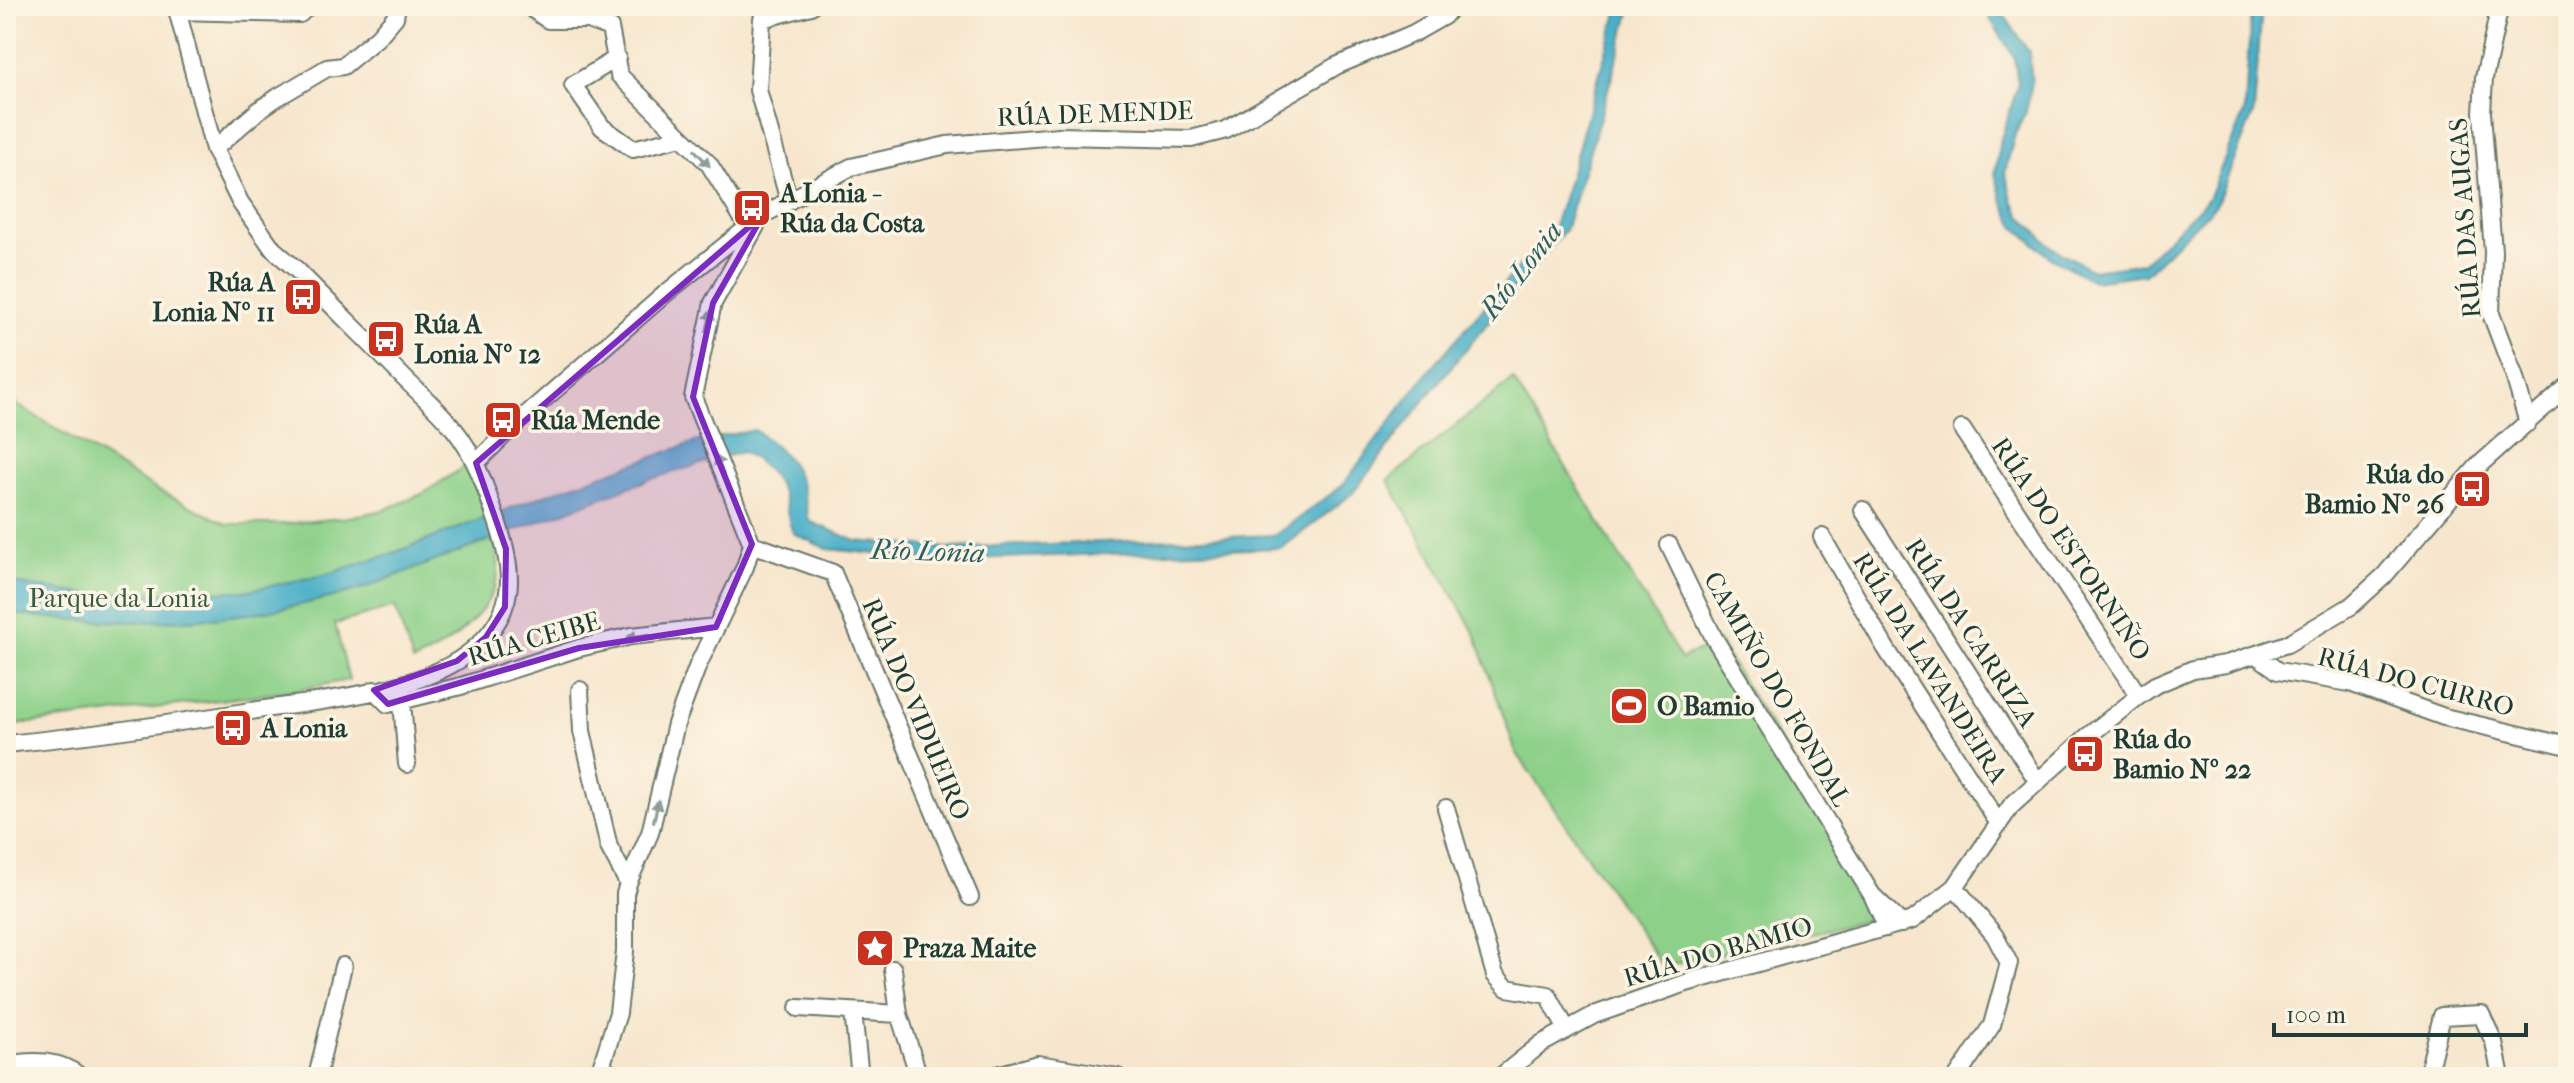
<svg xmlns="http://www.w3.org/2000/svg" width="2574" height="1083" viewBox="0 0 2574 1083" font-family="'IM FELL French Canon',serif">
<rect width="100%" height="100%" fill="#fcf5e5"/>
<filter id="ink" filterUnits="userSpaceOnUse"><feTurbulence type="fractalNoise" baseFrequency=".0125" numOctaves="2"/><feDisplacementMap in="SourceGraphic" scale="16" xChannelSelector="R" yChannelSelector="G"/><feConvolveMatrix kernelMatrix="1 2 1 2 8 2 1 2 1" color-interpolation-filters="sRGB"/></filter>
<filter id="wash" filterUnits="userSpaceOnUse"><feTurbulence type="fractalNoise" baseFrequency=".006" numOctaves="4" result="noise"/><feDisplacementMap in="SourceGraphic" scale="32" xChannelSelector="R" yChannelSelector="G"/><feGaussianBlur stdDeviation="1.8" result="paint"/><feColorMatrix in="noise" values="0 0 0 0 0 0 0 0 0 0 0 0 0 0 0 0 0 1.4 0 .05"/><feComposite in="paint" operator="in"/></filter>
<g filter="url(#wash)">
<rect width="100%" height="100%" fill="#f7e6cd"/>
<path fill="#8cd089" stroke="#56865e" stroke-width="2" d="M1513,379L1681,659L1718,641L1887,916L1663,967L1516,752L1475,634L1388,480Z
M6,398L159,491L227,524H284L349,517L384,510L422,494L467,465C477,494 491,523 497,553C507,603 453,644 413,662L395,607L335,624L349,680L277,693L6,726Z"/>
<path fill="#48afc7" stroke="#34767e" stroke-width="2" d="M1619,6H1632L1599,121L1565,230L1437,384L1352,494L1282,548L938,560L827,549L793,533C787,519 787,502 780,488C774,475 755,456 741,452L648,480L364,588C250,624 124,629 6,613V582L84,594L162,593L244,591L324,575L399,551L544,495L698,441L755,430C797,461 800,471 809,521L856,541L947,548L1275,535L1342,486L1428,372L1554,226L1567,186Z
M1982,6H1998L2029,52L2032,83L2026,112L2015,134L2005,172L2012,198L2021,216L2052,247L2093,270L2143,263L2208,199L2245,110L2251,6H2262L2254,112L2216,205L2145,274L2093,281L2048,256L2014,225L2002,200L1995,173L2001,139L2018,85L2014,57Z"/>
</g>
<g filter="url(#ink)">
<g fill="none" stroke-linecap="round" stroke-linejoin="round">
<defs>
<path id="street" d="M528,6L548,20H588L610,28L619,75L709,164L748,227
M2500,6L2484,78L2482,113L2493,251L2491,314L2514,375L2528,423
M177,11L300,14L308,6
M617,58L573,85L602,127L633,149L681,137
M214,149L259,110L278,97L327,68L343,66L378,37L395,17L397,6
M789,201L758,90L762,19L811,6
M1962,429L2139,696
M476,463L512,427L665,294L763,215L851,167L947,145L1059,136L1191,139L1226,130L1336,66L1414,33L1444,16L1452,6
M1863,510L2038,782
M1822,537L1885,647L1999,824
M752,544L833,573L970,897
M1669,545L1714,638L1872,895
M2256,655L2278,671L2350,683L2444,717L2568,746
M374,690L388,704L461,686L579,648L631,636L716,627
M580,690L582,731L609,847L628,883
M402,701L407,764
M6,744C88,736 170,724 251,711C317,701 425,693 475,648C518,609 514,572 497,521C486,489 476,456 454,429C439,410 420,394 403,377C368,341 332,306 297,270L273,249L240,202L214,149L176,6
M1446,808L1495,975L1507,988L1548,995L1567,1030
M1955,887L1995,936L2009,963L1992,1025L1957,1077
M1887,928L1872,895L1902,924
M893,969L899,1014L919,1077
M798,1008L899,1014
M853,1012L860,1077
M6,1066C31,1059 60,1060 81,1077
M317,1077L343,966
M612,1077L602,1064L618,1013L625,951V894L628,883L650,833L676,724L698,665L745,567L752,544L693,397L713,303L756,226
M990,1077L1038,1064L1118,1077
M1500,1077L1541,1044L1594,1015L1686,983L1913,920L1955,887L2011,806L2088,736L2139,696L2155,685L2193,669L2226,664L2287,644L2351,606L2384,576L2477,467L2568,386
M2427,1077L2442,1016L2481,1014L2494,1042L2501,1077"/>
</defs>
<use href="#street" stroke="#6b786a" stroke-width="20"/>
<use href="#street" stroke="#fff" stroke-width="16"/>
</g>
<defs><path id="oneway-solid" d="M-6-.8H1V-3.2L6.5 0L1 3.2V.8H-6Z" transform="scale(2)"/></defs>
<g fill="#8f9e9a">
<use href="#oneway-solid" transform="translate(702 158) rotate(47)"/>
<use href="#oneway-solid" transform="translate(709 321) rotate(-78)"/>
<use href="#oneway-solid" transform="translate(720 466) rotate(-112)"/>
<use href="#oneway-solid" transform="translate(638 636) rotate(172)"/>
<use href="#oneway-solid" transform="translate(656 811) rotate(-77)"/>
</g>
</g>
<path fill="#7b2cbf" fill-opacity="0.2" stroke="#7b2cbf" stroke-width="6" stroke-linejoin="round" d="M763,215L713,303L693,397L752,544L716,627L579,648L388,704L374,690L457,661L486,637L505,607L506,549L476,463Z"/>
<defs>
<symbol id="bus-square" viewBox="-11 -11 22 22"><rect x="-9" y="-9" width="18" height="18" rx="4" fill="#c8321e" stroke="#fcf5e5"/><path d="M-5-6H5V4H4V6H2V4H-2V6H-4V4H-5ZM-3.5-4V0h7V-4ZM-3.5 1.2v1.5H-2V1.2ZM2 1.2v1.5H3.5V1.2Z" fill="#fff"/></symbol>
<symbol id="stadium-square" viewBox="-11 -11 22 22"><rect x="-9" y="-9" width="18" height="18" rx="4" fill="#c8321e" stroke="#fcf5e5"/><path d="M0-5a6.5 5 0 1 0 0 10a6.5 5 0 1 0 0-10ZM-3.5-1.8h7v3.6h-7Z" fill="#fff"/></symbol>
<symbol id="sight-square" viewBox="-11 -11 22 22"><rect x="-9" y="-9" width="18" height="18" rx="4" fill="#c8321e" stroke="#fcf5e5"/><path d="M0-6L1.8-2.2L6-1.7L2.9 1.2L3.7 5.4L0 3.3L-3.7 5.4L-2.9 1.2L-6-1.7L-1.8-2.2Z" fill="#fff"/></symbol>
</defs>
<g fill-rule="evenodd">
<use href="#bus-square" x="730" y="186" width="44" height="44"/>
<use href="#bus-square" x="281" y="275" width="44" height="44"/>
<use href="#bus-square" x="364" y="317" width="44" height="44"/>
<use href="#bus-square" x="481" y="398" width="44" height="44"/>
<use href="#bus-square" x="2450" y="467" width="44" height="44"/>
<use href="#stadium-square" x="1607" y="684" width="44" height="44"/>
<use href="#bus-square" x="211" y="706" width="44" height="44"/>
<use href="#bus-square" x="2063" y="732" width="44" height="44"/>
<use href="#sight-square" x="853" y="926" width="44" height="44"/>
</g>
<g text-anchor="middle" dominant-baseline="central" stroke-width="7" stroke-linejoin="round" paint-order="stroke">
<g font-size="26" fill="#1f3d34" stroke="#fcf5e5">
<text transform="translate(1095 114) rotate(-2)">RÚA DE MENDE</text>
<text transform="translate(2465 218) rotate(-94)">RÚA DAS AUGAS</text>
<text transform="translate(2071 549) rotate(56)">RÚA DO ESTORNIÑO</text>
<text transform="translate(1971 633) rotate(57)">RÚA DA CARRIZA</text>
<text transform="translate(534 639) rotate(-16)">RÚA CEIBE</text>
<text transform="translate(1930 668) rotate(58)">RÚA DA LAVANDEIRA</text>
<text transform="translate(2416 682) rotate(15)">RÚA DO CURRO</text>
<text transform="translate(1777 689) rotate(60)">CAMIÑO DO FONDAL</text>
<text transform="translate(916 709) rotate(67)">RÚA DO VIDUEIRO</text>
<text transform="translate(1718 952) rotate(-16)">RÚA DO BAMIO</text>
</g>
<g font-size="26" font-weight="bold" fill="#1f3d34" stroke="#fcf5e5" text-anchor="start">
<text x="780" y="193">A Lonia -<tspan x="780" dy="30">Rúa da Costa</tspan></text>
<text x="275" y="282" text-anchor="end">Rúa A<tspan x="275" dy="30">Lonia Nº 11</tspan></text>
<text x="414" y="324">Rúa A<tspan x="414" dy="30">Lonia Nº 12</tspan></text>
<text x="531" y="420">Rúa Mende</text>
<text x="2444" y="474" text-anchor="end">Rúa do<tspan x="2444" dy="30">Bamio Nº 26</tspan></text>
<text x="1657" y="706">O Bamio</text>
<text x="261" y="728">A Lonia</text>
<text x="2113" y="739">Rúa do<tspan x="2113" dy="30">Bamio Nº 22</tspan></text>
<text x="903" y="948">Praza Maite</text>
</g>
<g font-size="26" fill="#355a45" stroke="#fcf5e5">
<text x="119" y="598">Parque da Lonia</text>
</g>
<g font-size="28" font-style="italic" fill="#2b5f60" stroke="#fcf5e5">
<text transform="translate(1521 270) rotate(-52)">Río Lonia</text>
<text transform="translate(928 551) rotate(2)">Río Lonia</text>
</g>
</g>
<rect width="2574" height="1083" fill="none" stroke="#fcf5e5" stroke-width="32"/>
<path d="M2274 1023v12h252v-12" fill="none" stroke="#1f3d34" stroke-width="4"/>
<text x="2286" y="1023" font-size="24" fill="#1f3d34" stroke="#fcf5e5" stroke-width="6" paint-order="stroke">100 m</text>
</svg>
